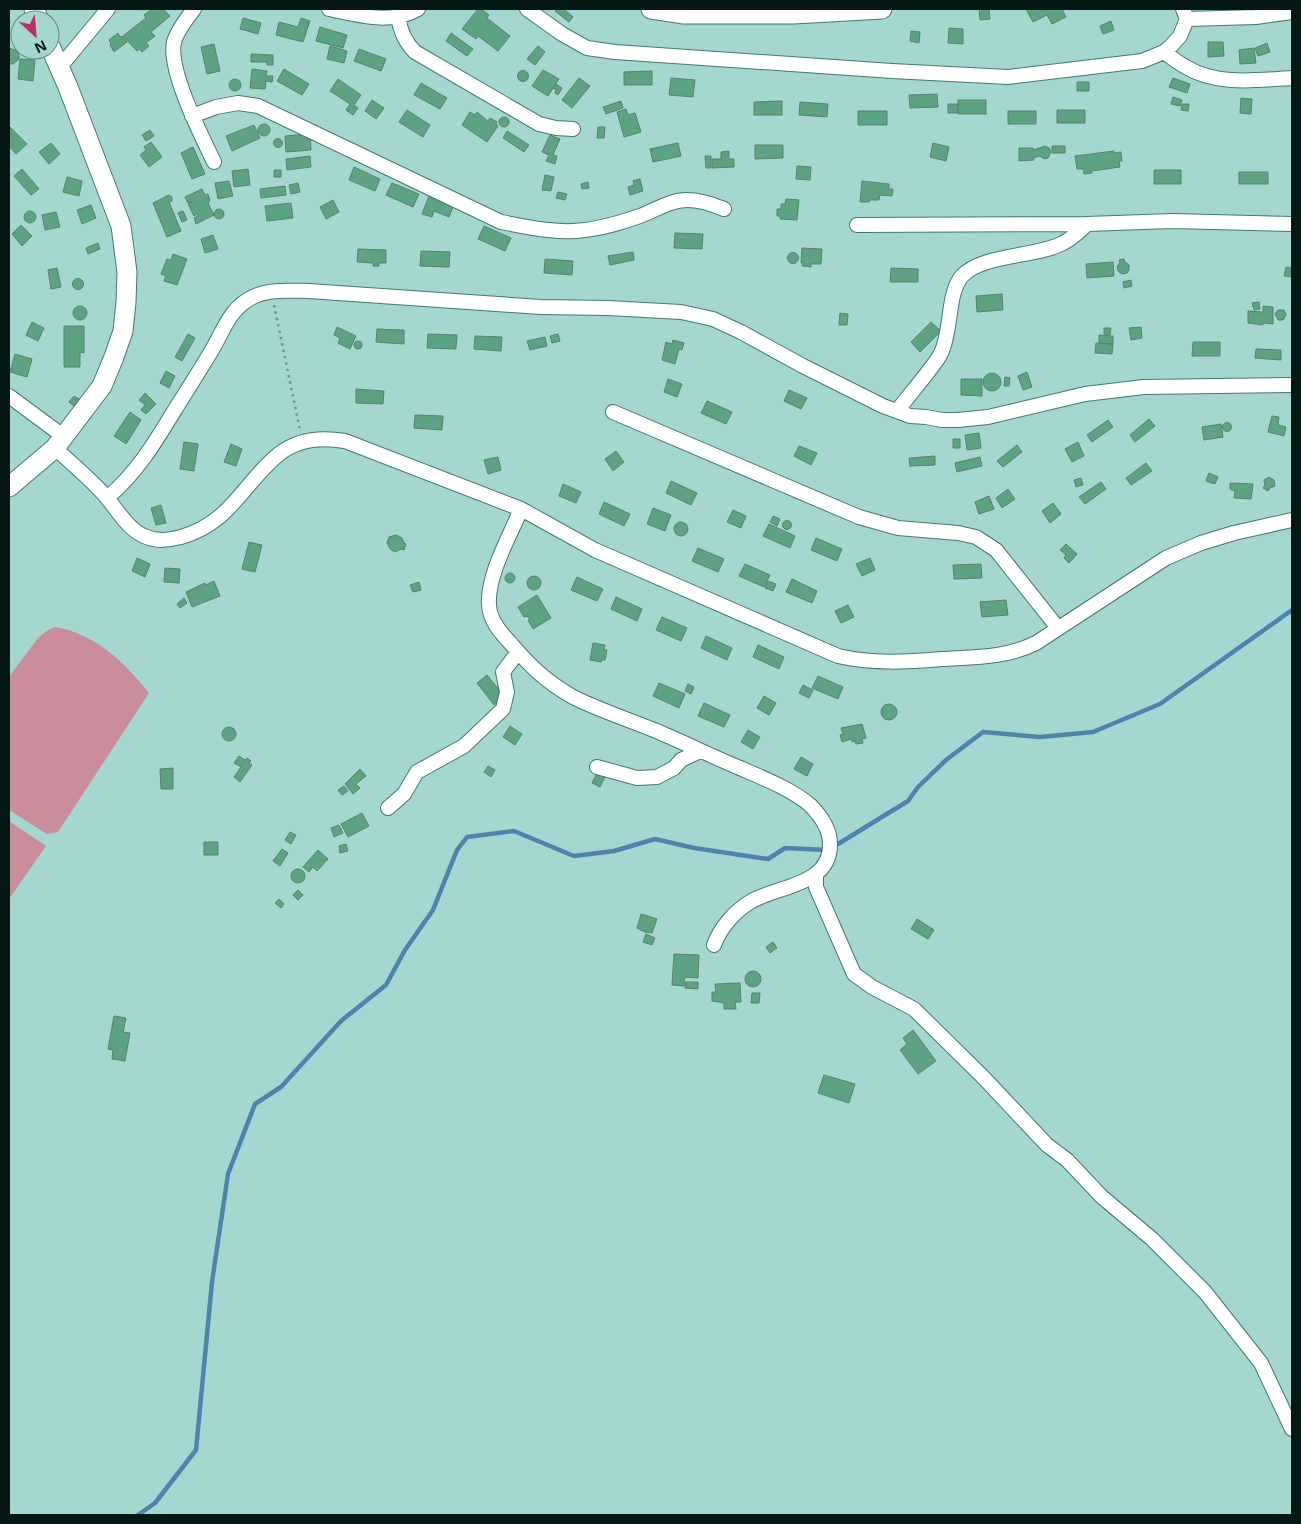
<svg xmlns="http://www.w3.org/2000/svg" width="1301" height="1524" viewBox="0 0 1301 1524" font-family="'Open Sans',sans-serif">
<rect width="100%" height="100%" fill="#a4d7cf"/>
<path fill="#c98d9c" d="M55,627C96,634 124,662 149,693L58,832L47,834L9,810V677L38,638L48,630Z
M9,821L46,846L9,899Z"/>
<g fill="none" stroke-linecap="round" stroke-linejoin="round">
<path stroke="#4d84ae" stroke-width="4.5" d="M838,844L908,801L918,787L946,760L983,732L1040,737L1093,732L1160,704L1292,610
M138,1515L155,1503L196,1450L212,1282L228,1174L255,1104L281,1087L341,1021L386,985L405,950L433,910L457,850L467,837L514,831L574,856L614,851L655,839L694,848L768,859L785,848L827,850"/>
</g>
<path fill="#5ca383" stroke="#59816e" d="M152,9H163L170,16L151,32L155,36L146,43L149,46L142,52L139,49L137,51L123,36L146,18L144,15Z
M478,9H481L489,15L487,18L510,36L498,51L478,36L476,39L462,29Z
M557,9H564L573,17L569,22L555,11Z
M979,9H989L990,19L980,20Z
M1026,9H1062L1066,17L1052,24L1047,15L1033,22Z
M243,18L261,23L258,34L240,29Z
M301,18L310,21L303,42L276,35L279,22L298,27Z
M1111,21L1114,30L1103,34L1100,26Z
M320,27L347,35L343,48L316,41Z
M949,28L963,29V44L948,43Z
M911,31L920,32L919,43L910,41Z
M118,33L120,37L122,36L127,42L114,52L110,45L111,44L109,40Z
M451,33L473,49L467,56L446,41Z
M1208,42H1223L1224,56L1208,57Z
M1267,43L1270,52L1258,56L1255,48Z
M214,44L220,71L207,74L201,47Z
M330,46L347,51L344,63L327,59Z
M538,46L545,52L535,65L527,59Z
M9,48L17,51L19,54V59L13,64H9Z
M1254,48L1256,63L1240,64L1239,50Z
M359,49L386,59L381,71L354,61Z
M251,54L273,55V65H267V62H251Z
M20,59L35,60L33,81L18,79Z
M252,69L267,71L266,76H273L272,82L266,81L265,89L250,88Z
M284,69L309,84L302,95L277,81Z
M543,70L559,79L548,96L532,86Z
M517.5 76a5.5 5.5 0 1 1 11 0a5.5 5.5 0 1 1-11 0Z
M652,71V85H624V72Z
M579,78L590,86L572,108L562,100Z
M671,78L695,80L693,97L669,95Z
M1173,78L1190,84L1187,93L1169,87Z
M229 85a6 6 0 1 1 12 0a6 6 0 1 1-12 0Z
M338,79L361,95L354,105L358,108L353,115L346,110L350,104L330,91Z
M1077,82H1089V91H1077Z
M421,83L447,98L440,109L414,95Z
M556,84L562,88L558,95L555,93L556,90L553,88Z
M937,94L938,107L910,108L909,95Z
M1173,97L1182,100L1180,106L1171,104Z
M1241,98L1252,99L1251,114L1240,113Z
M372,100L384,108L376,119L365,111Z
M958,100H986V114H958Z
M621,101L623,108L606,114L603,107Z
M782,101V115H754V102Z
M800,102L828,104L827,117L799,115Z
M948,104H958V113H948Z
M1182,104H1189L1188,111L1181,110Z
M626,109L628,115L635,113L641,132L624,137L617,112Z
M407,110L430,125L423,137L399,122Z
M1057,110H1085V123H1057Z
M858,111H887V125H858Z
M1008,111H1036V124H1008Z
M470,112L475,115L477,112L488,121L490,118L497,122L496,124L498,126L487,142L462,125Z
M499 122a5 5 0 1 1 10 0a5 5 0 1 1-10 0Z
M258 130a6 6 0 1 1 12 0a6 6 0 1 1-12 0Z
M254,125L260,138L232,151L226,136Z
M9,126L27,144L16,154L9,146Z
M598,127H605L604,138H597Z
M150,130L154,136L146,141L142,135Z
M507,131L529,145L524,152L503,138Z
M310,134L311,150L286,152L285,136Z
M550,135L560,139L553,155L557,156L555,164L546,161L549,155L542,152Z
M273.5 143a4.5 4.5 0 1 1 9 0a4.5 4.5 0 1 1-9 0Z
M151,142L162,157L149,167L140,155L146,150L144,147Z
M51,143L60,154L49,164L39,152Z
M678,143L681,156L653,162L650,149Z
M933,143L949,147L946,161L930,157Z
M755,145H783V158L755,159Z
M1045,146L1049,148L1051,152L1048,158L1044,159L1040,156L1033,158L1034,160L1019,161V148H1033V150Z
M1052,146H1065V153H1052Z
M193,147L205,174L192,179L181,153Z
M729,151V159H734V167L712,168V159H721V152Z
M1114,151V153L1121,152L1122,161H1119L1120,167L1092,171V173L1084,174L1083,169H1077L1075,156Z
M310,156L311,167L287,170L286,159Z
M705,156H711V168H706Z
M797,166L811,167L810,180L796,179Z
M354,167L380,179L375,191L349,180Z
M22,169L39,189L31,195L14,176Z
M248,169L250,185L234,187L232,171Z
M274,170H281V177H274Z
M1154,170H1181V184H1154Z
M1239,172H1268V184H1239Z
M545,175L554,177L551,191L542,190Z
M67,177L82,181L79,196L63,192Z
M640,179L643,191L630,195L628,187L634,185L633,181Z
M229,181L233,196L218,199L215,183Z
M862,181L889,184V189H893L892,196L880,195L879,200H870L869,202H860Z
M588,182L589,188L582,189L581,184Z
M298,183L300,192L291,194L289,185Z
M392,183L419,194L413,207L386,195Z
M285,186L286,195L261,198L260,189Z
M202,189L205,195L208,194L210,201L208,203L214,215L196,224L194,218L198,216L197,214L194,216L188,204L192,202L188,203L185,197Z
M558,192L567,194L565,200L556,198Z
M430,193L455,202L449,217L434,211L432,217L422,214Z
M169,195L172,197V201L169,202L181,231L167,237L153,203Z
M786,199L799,200L797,220L780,219V216H777V209H781V204H785Z
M333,200L339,212L326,219L320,207Z
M291,203L293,218L267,221L265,206Z
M91,205L96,218L82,224L77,210Z
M214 214a5 5 0 1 1 10 0a5 5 0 1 1-10 0Z
M24 217a6 6 0 1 1 12 0a6 6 0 1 1-12 0Z
M183,211L187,220L182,222L178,213Z
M56,212L60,227L45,230L42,215Z
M21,225L32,236L22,246L12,234Z
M484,226L511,238L505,251L478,239Z
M675,233L703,234L702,249L674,248Z
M213,235L218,249L205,253L201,239Z
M98,243L100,249L88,254L86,248Z
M802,248L822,249L821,264H811V267L802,266L803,263H801Z
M358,249L386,250V263H379V266H373V263L357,262Z
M421,251L450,252L449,267L420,266Z
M633,252L634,260L610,265L608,256Z
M787.5 258a5.5 5.5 0 1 1 11 0a5.5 5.5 0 1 1-11 0Z
M173,254L187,259L177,285L164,281L166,276L161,274L167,259L171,260Z
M545,259L573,261L572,275L544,273Z
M1124,259L1125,262L1129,265V270L1127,273L1122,274L1118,271L1117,266L1120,263L1119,260Z
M1113,262L1114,276L1087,278L1086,264Z
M1286,267L1292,268V277L1284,276Z
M57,268L61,287L51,289L48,270Z
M891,268L918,269V282H890Z
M72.5 284a5.5 5.5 0 1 1 11 0a5.5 5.5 0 1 1-11 0Z
M1131,280L1132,286L1124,288L1123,282Z
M1002,294L1003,310L977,312L976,296Z
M1259,302L1260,309L1254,310L1252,303Z
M1263,306L1273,307V324L1263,323V325L1248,323V311L1263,312Z
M73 313a7 7 0 1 1 14 0a7 7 0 1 1-14 0Z
M1278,310H1284L1286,315L1283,320H1278L1275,314Z
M840,313L848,314L847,325H839Z
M32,322L44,328L38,341L26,335Z
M931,322L941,331L920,352L911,342Z
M64,326H84V353L80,352V367H64Z
M337,327L356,336L350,349L338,343L340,338L334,335Z
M1141,327L1142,338L1131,340L1129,328Z
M1104,328H1111L1110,335L1104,334Z
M377,329L404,330V344L376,342Z
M188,334L195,338L182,361L175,357Z
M428,334L457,335L456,349L427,348Z
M558,334L560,341L552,343L550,336Z
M1099,335L1113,336V344L1099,343Z
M475,336L502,337L501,351L474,349Z
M545,337L547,346L530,350L527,341Z
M673,340L684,343L682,350L679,349L675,364L662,360L666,342L672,344Z
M354 345a4 4 0 1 1 8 0a4 4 0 1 1-8 0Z
M1193,342H1220V356H1192Z
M1096,343L1113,344L1112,354L1095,353Z
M1256,349L1281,350V360L1255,358Z
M15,354L32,359L27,377L10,372Z
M166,371L175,376L169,388L160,383Z
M1027,372L1032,387L1023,390L1018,376Z
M983 382a9 9 0 1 1 18 0a9 9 0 1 1-18 0Z
M1005,377L1010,378L1009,386H1004Z
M668,379L682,384L677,397L664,392Z
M961,379H982V396L961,395Z
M356,389L384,391L383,404L356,403Z
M789,390L807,398L801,409L784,401Z
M145,393L156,404L146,414L141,410L145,405L139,400Z
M74,396L79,399L74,406L69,402Z
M707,401L732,412L726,424L701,413Z
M130,412L141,420L126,444L114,436Z
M415,415L443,416L442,430L414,428Z
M1272,416L1279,417L1278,425L1286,427L1284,436L1268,432Z
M1149,419L1155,426L1135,442L1130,435Z
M1108,420L1113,427L1092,442L1087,435Z
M1222.5 427a4.5 4.5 0 1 1 9 0a4.5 4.5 0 1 1-9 0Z
M1221,424L1223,437L1204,440L1202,427Z
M979,433L981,448L967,450L965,435Z
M953,439H960V448H953Z
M184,442L198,444L194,471L180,469Z
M1078,442L1084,456L1072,462L1065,449Z
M231,444L242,449L236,466L224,462Z
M1017,445L1022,452L1003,467L997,461Z
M799,446L817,453L811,465L794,456Z
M616,451L624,462L613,471L605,459Z
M935,456V465L910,466L909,458Z
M498,457L501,470L488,474L484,460Z
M980,457L982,466L957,472L955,463Z
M1146,463L1152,471L1131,485L1126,478Z
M1209,473L1218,477L1215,484L1206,481Z
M1269,477L1274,480L1275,486L1270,488L1268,491L1263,488L1265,485L1264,480Z
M1081,478L1083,485L1076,487L1074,480Z
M671,481L697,493L691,505L666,493Z
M1101,482L1106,489L1085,504L1079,497Z
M1230,483L1253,484L1251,499L1234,498L1235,491L1230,489Z
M563,484L581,492L576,503L559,496Z
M1008,489L1015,499L1002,508L996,498Z
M989,496L994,509L979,514L975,502Z
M604,502L630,514L624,526L599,514Z
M1053,503L1061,514L1050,523L1042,511Z
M161,505L166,523L156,525L151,508Z
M653,508L671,515L665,531L647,524Z
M733,510L746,516L741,528L727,522Z
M773,516L780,519L777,526L770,522Z
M782.5 525a4.5 4.5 0 1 1 9 0a4.5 4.5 0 1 1-9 0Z
M674 529a7 7 0 1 1 14 0a7 7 0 1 1-14 0Z
M769,524L795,536L790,548L763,536Z
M396,535L402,538L404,543L406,544L404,550L401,549L395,552L390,549L387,543L389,537Z
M816,538L842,549L837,561L811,550Z
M249,542L262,545L255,572L242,569Z
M1066,544L1077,554L1069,563L1064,558L1066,555L1060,550Z
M698,548L724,559L718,572L692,561Z
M137,558L150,564L145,577L132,571Z
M870,558L875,570L862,576L856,564Z
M745,564L770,575L764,587L739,576Z
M981,564L982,578L954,579L953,565Z
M165,568L180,569L179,583L164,582Z
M505 578a5 5 0 1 1 10 0a5 5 0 1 1-10 0Z
M527 583a7 7 0 1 1 14 0a7 7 0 1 1-14 0Z
M577,577L603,589L597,601L571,590Z
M792,579L817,591L812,603L786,592Z
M214,581L220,596L192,607L186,592L205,583L206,585Z
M768,581L776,584L773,591L765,588Z
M419,582L421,590L413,592L410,585Z
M537,595L551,618L533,629L528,620L530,619L527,616L524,617L518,607Z
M616,597L642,609L637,621L611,609Z
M184,598L187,603L180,608L177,604Z
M1006,600L1008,615L982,617L980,602Z
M848,605L854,617L841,623L835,611Z
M662,617L687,628L681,641L656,630Z
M706,636L732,648L727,660L701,648Z
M593,643L605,645L604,650H607L605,660H602L601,662L590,660Z
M758,645L784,657L779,669L753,657Z
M487,675L505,697L494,705L477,683Z
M818,676L843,687L838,699L812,688Z
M659,683L685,694L679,708L653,696Z
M688,684L694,687L691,694L685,691Z
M803,685L813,690L809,698L799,693Z
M764,696L776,703L769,715L757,708Z
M704,703L730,715L724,727L698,716Z
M881 712a8 8 0 1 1 16 0a8 8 0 1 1-16 0Z
M862,724L866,738L862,739L863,743L856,744L855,741L852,742V739L842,742L840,735L843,734L841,728Z
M510,726L522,734L515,745L503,737Z
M222 734a7 7 0 1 1 14 0a7 7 0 1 1-14 0Z
M748,730L760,737L753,749L741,742Z
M239,756L245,760L247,758L251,761L249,763L252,765L240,782L234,777L241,767L234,763Z
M801,757L813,764L807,776L794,769Z
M488,766L495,770L491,777L484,772Z
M173,768V789H161L160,769Z
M360,769L366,776L356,784L360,788L353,794L345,784Z
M597,773L605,777L600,787L592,783Z
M344,786L348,791L342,795L338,790Z
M362,813L369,826L348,837L341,824Z
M339,825L343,833L334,837L331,828Z
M290,832L296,835L291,844L285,840Z
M204,842H218V855H204Z
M346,844L348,851L340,853L339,846Z
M282,849L288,853L280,866L273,861Z
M318,850L328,859L317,871L313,867L309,872L303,867Z
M291 876a7 7 0 1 1 14 0a7 7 0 1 1-14 0Z
M298,890L303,895L298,900L293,895Z
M279,899L284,904L281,908L275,903Z
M641,914L657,919L652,933L647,932V933L637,928Z
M917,919L934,930L928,939L911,929Z
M646,934L655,938L652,945L643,942Z
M773,942L777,948L770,953L766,947Z
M674,954L699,955L698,978L685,977L684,986L672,985Z
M745 979a8 8 0 1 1 16 0a8 8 0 1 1-16 0Z
M686,982H698V989L685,988Z
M740,983L741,1002H735L736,1009H724V1003L712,1001V992H716L715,984Z
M752,993H760L759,1003H751Z
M114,1016L126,1018L123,1032L130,1033L125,1061L112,1059L113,1050L108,1049Z
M913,1030L936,1061L918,1074L900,1050L907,1044L903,1038Z
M824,1075L855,1084L849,1103L818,1093Z"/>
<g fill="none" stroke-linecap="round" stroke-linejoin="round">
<defs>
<path id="street" d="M194,9C187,18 177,31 174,42C168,70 201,135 214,162
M329,9C359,15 390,25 418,9
M527,9L562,34L587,48L615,52L892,71L1008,77L1142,61L1164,52L1171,46L1180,36L1187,19L1183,9
M398,17C401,32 405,42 415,52L539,124L556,128L573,129
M1187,19L1256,17L1292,12
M1164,52C1171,57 1178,63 1186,67C1217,86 1258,80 1292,78
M59,68L108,9
M192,116L216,107L238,103L258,106L501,222C528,227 557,234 585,230C604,228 622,222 640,216C656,210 670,200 687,200C700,200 712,204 724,209
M857,225L1087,224L1172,221L1292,224
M9,396L63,436
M897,411C907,398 918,385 928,372C932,366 938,360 941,353C952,331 947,293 962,276C982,254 1037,257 1063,243C1073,238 1080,231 1087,224
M613,412L859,517L898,528L958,533L976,537L996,550L1058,628
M55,448C72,464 92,480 107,498C118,511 128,529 144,536C157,542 168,540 181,537C231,523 243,483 279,454C298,439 322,437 345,441L521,509L595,550L838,656C872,664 906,662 942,659C974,657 1006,658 1036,643L1166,558L1201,543L1234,533L1292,520
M107,498C137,473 156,441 176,408C188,389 200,370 212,350C222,333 229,312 246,301C264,288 288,291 309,291L541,307L608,308L681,312L713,319L741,332L803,366L883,406L910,416L926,417L942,420H958L988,417L1085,394L1144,387L1292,385
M521,509C510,536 487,575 489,605C490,622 502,634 513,646C532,668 547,682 573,697C599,710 627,719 654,730C683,742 711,756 740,768C763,778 791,789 810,805C821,816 830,829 830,844C831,886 776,886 750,902C735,911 720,928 714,945
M597,767L637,778L657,777L674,768L681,760L700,751
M388,808L404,794L417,772L464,746L503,709L507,692L503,672L518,652
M816,874V887L854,974L872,987L914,1009L984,1078L1047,1145L1067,1160L1102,1197L1152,1239L1205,1292L1261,1363L1292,1429"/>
<path id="secondary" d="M34,9L39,20
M651,9L684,14H794L882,9
M9,487L55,448L102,386L114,357L123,331L126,302L127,272L121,226L68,87L50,46"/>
</defs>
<use href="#street" stroke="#46776f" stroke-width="16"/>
<use href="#secondary" stroke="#46776f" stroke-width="21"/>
<path stroke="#6e9690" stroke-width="2.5" stroke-dasharray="2.5 4" stroke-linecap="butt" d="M274,305L300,430"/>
<use href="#street" stroke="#fff" stroke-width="14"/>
<use href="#secondary" stroke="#fff" stroke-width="19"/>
</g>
<rect width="1301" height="1524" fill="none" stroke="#041714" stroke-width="20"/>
<g transform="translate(35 35) rotate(154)"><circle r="24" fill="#a4d7cf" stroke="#648a84"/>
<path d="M0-4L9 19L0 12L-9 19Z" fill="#bb2e63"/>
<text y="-8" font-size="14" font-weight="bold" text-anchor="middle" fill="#041714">N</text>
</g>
</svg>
